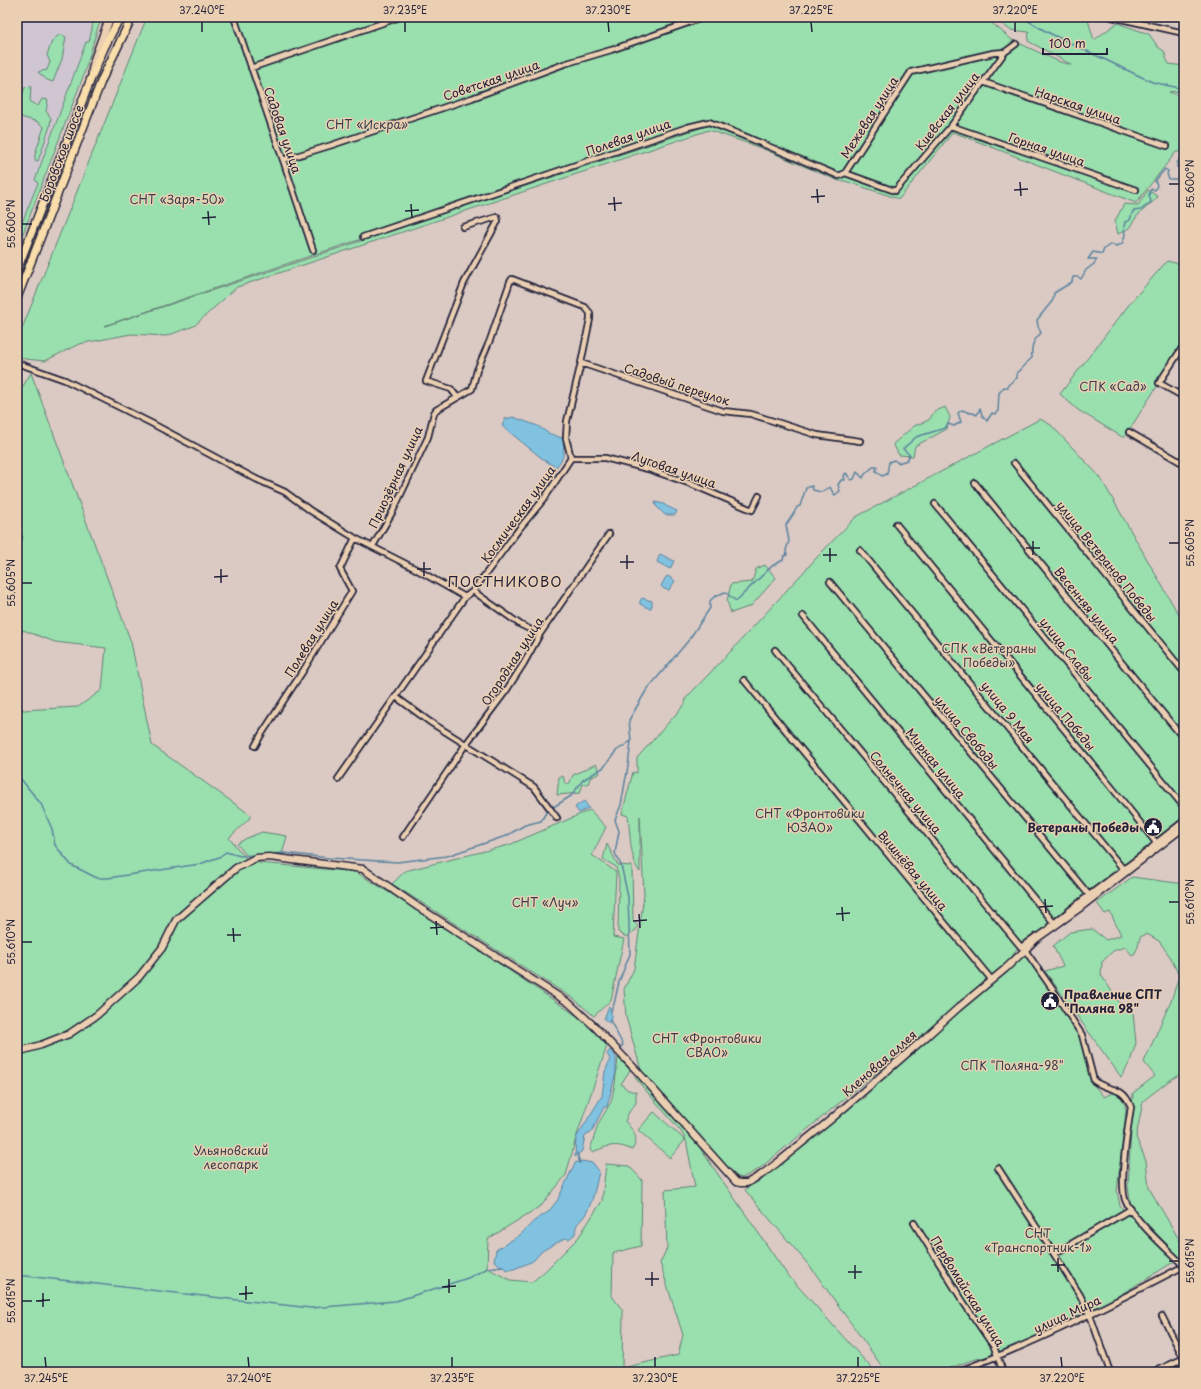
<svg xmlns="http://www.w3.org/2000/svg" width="1201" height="1389" viewBox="0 0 1201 1389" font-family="'Playpen Sans',sans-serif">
<rect width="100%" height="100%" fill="#dbcac4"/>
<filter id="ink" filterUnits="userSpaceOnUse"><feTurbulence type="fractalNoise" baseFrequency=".025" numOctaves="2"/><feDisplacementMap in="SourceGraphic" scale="8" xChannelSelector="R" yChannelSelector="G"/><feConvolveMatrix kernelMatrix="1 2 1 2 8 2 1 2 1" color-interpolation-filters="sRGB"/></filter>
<g filter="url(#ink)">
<path fill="#d0c6d1" d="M17,17H93L92,29L89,42L86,43L47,145L35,180L38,182L17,235Z"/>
<path fill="#99e0ae" stroke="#5e8174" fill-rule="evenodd" d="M93,17H100L102,20L98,27L83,77L17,249V235L38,183L35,180L86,42H89L92,29Z
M147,17H985L1012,40L1060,62L1072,65L1028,41L1029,32L1010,30L993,17H1057L1064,20L1067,17H1087L1094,40L1117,23L1149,34L1158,47L1164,51L1166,58L1169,64L1184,66V95L1180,91L1169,92L1184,97V148L1181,152H1176L1136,203L953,132L899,199L845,181H839L761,148L709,130L237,287L194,326L166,336L131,334L79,344L45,361L25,359L17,355V341ZM709,125L105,326H104L301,259ZM951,128L979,139L952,129L909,180Z
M60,34L66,37L62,59L53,82L47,80L38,72L47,70L50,62L47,55L52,41Z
M31,86L30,102L38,106L42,99L48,100L46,111L51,118L50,126L38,161L35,160V154L44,127L38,122L21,117L18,109L25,87Z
M1148,190L1158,197L1137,216L1129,228L1118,234L1115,221L1124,204L1138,205Z
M1184,259V344L1124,438L1078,410L1060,394L1131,302L1167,261L1179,264Z
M31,373L131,642L152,745L252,816L229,838L249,862L356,872L451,931L583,1020L607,1046L576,1138L566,1175L542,1205L488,1239L487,1268L510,1280L532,1282L544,1272L578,1238L602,1201L606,1164L629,1166L642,1180L641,1246L613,1253L612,1296L623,1311L622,1368L678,1355L683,1335L660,1263L667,1248L665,1190L695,1187L686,1140L680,1130L636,1079V1074L693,1138L786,1273L875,1372H26L17,1359V699L23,710L78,707L102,690L106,648L55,642L23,630L17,640V553L23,538L17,521V449L18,448L17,441V396Z
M945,407L950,417L947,429L915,446L913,456L899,455L893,444L914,426L929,420L934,412Z
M1040,419L1051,425L1100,477L1184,624V824L1018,947L1006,966L759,1169L742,1178L735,1176L641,1070L626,1017L624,989L634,969L644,895L640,816V872C630,862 630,830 628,816L622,814L633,772L637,773V758L685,704L686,698L731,651L821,553L856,517Z
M765,565L776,578L751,606L731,613L727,601L731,584L752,582L756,569Z
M596,764L600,773L590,778L588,784H583L580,793L557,795L559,777L563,776L565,783L569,784L573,775Z
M590,810L606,827L592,855L616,872L613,937L624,939L611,1000L594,1016L574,999L392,884L405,871L509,845Z
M262,832L287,836L282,854L248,857L237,844L245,839Z
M607,844L618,865L632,866L633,921L638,926L636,930L626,937L618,932L619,879L616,867L603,859Z
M1132,877L1184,884V1072L1170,1080L1143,1101L1136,1137L1146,1161L1149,1188L1184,1248V1262L1131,1207L1128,1186L1133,1093L1155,1076L1144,1062L1172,998L1179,976L1171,958L1159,941L1147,934L1140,937L1138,947L1133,956L1125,947L1113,951L1102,962L1101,975L1119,1002L1133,1013L1136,1043L1130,1062L1121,1077L1045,971L1063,966L1053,946L1070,932L1092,929L1106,940L1121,935L1110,912L1105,914L1097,903Z
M1021,957L1028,958L1079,1031L1092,1083L1104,1097L1114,1092C1122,1096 1125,1103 1126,1111L1117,1191L1120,1206L1175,1261L1091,1313L998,1354L972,1360L939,1372H886L812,1269L745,1190L793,1152L857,1099H863L865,1098V1093Z
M618,1058L630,1070L621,1084L628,1090L636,1092V1103L629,1112L625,1121C634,1132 640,1137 632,1150C615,1142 609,1146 592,1152L590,1150L598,1124L611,1102L615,1084Z
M654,1112L685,1140L670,1158L638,1130Z"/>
<path fill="#80c2e0" stroke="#5a829e" d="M513,417L538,426L548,433L562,438C565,452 565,457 556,467L544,460L502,426L505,419Z
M655,502L664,504L666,506L677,511L675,515H665L656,506Z
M660,554L674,561L670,569L657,562Z
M668,576L675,581L669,590L664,589L661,586L666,577Z
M642,598L652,601V606L650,609L640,604V601Z
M584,801L589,808L579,813L575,807Z
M609,1006C612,1012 612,1017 609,1023L604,1019Z
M610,1050L616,1057V1072L607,1107H604L591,1133L585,1136L582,1151L575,1157L576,1138L602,1096L605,1072L610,1059L607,1054Z
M582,1161L593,1163L599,1171C596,1186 593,1202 585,1215C579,1224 576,1221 575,1234L569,1239L565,1238L542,1251L533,1261L514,1269L507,1270L494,1261L496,1250L520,1235L534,1221L548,1212L557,1201L575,1163Z"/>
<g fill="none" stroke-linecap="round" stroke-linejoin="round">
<path stroke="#5a829e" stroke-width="1.5" d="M1022,17L1047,32L1152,82L1184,89
M1184,153C1180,156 1180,160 1177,163V167L1184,170
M17,778H20L41,804L52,829L55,845L71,865L97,878H108L200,864L219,857L226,852L240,856L284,853L329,858L397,862L447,856L506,836L525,825L541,821L547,811L571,796L583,780L604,767L616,751L631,741
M611,1011L614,1004L619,982L630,954L628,897L621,865L615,853L619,831L615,820L621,805L628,766L631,741L629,720L646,691L688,641L710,608V601L714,597L725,592L736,601L772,566L783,560L784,556L787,555L786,550L789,541L786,525L794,513L797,507L800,506L806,488L812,486L813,490L821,492L830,487L832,491L835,495L840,491L838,485L841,480H845L844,476L846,473L851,480L854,479L857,472L863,478L865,474L873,467H877L876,471L882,476L887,474L889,462L894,460L898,463L907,460L910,455L903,449L916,437L945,428L948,424L954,426L961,422L958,413L962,410L970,413H973L977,415L980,408L982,415L987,421L992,413L995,414L998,411L999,393L1004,387L1008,388V385L1017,378V373C1023,369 1026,362 1032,358C1031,347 1032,342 1041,333L1038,326L1037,320L1053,300L1054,293L1072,282L1073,277H1078L1081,279L1086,270L1094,264L1097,259H1088L1093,252L1102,254L1104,249L1111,244L1116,246L1122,244L1125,235L1124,227L1125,222L1130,220L1133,211L1141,210L1151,202L1149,195L1151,189L1155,190L1157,185L1155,181L1165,169L1168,171L1167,174L1169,179H1182L1184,177
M610,1020L623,1045L620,1048
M577,1153L580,1163
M17,1275L311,1308L396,1301L468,1278L488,1268L503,1266"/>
<defs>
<path id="minor" d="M234,17L283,160L313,250
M1112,17L1184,33
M251,68L400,17
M983,82L1167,146
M951,126L1136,190
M283,160L332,145L472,98L564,64L611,50L705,17
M845,173L911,72L993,53L1005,52
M363,237L688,127L709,122L744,136L839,176L845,173L895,191L951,126L1005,52L1016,44
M1184,345L1159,383L1184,397
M17,363L65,380L151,423L256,479L285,492L311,511L355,538L414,568L465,597
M581,363L723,411L751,414L817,435L860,441
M457,397L451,389L426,381L464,283L498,221L497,217L463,227
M1129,432L1184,464
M571,458H605L648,469L691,484L752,510L759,496
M1014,463L1184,672
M975,483L1184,739
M935,504L1184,807
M896,524L1113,789L1158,845
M860,550L1124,870
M830,582L1089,895
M473,591L521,625L540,634
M803,616L1054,923
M775,650L1021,947L1036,936
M744,680L991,979
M396,697L430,722L534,787L557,818
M255,746L261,735L303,671L352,591L340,569L355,538
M338,779L465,597L473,591L519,529L544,499L571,458L566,438L567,421L581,363L590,319V313L585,307L512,279L510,282L490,340L477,370L472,389L436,410L434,413L428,437L393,511L373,546
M403,837L466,744L506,691L524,663L540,634L609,534
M1050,926L1089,895L1149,850L1156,843L1184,821
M1025,950L1053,990L1082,1035L1094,1081C1110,1092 1123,1085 1131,1107C1128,1127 1118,1186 1126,1202C1137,1223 1167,1249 1184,1266
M998,1168L1054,1254L1080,1295L1090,1315L1110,1372
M914,1223L964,1303L994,1347L1003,1372
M1054,1254L1131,1209
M1162,1316L1184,1359
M956,1372C1035,1344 1109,1305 1184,1266
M1154,1372L1184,1358"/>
<path id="tertiary" d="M17,1052L41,1045L69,1034L97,1015L139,977L162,948L176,920L236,868L256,858L269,857L363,869L418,907L569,1003L595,1027L637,1071L736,1182L740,1183H747L761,1175L777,1163L829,1121L926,1037L958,1008L1005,969L1025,950L1036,939L1081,907L1184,827"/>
<path id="secondary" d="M92,72L95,58L110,17"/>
<path id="primary" d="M17,270L92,76L104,48L120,17
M17,298L102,79L132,17"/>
</defs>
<use href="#minor" stroke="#22223b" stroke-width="8"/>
<use href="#tertiary" stroke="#22223b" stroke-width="9"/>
<use href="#secondary" stroke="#22223b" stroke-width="10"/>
<use href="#primary" stroke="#22223b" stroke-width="10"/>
<use href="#minor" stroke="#ebcfb2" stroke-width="4.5"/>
<use href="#tertiary" stroke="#ebcfb2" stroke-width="6"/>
<use href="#secondary" stroke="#ebcfb2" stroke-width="7"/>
<use href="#primary" stroke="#f9deab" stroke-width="7"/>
</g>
</g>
<path fill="none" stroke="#22223b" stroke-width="1.5" d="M202,22V32M405,22V32M608,22L609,32M811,22L812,32M1015,22V32M1020,182L1021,196M1169,184H1179M817,189L818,203M1014,190L1028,189M614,197L615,211M811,197L825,196M411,204L412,218M608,204L622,203M208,211L209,225M405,211L419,210M202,218L216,217M22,224H32M1033,541V555M1169,543H1179M830,548V562M1026,548H1040M627,555V569M823,555H837M424,562V576M620,562H634M221,569V583M417,569H431M214,577L228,576M22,583H32M1045,899L1046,913M1169,902H1179M842,907L843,921M1039,907L1053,906M639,914L640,928M836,914L850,913M436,921L437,935M633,921L647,920M233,928L234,942M430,928L444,927M227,935H241M22,942H32M1058,1258V1272M1169,1261H1179M855,1265V1279M1051,1265H1065M652,1272V1286M848,1272H862M449,1279V1293M645,1279H659M246,1286V1300M442,1287L456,1286M43,1293V1307M239,1294L253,1293M22,1301H32M36,1301L50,1300M45,1357L46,1367M248,1357L249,1367M452,1357V1367M655,1357V1367M858,1357V1367M1061,1357L1062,1367"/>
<defs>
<symbol id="civic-disc" viewBox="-11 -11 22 22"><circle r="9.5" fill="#22223b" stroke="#ebcfb2"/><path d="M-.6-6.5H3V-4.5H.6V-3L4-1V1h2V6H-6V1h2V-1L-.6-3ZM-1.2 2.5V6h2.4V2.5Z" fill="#fff"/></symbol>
</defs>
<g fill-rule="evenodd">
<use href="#civic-disc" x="1142" y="816" width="22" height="22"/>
<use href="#civic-disc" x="1039" y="990" width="22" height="22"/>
</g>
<g text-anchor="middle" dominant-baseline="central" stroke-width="3" stroke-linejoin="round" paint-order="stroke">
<g font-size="12" fill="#22223b" stroke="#ebcfb2">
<text transform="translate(491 80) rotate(-19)">Советская улица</text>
<text transform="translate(1078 105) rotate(19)">Нарская улица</text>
<text transform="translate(947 111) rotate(-52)">Киевская улица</text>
<text transform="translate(869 117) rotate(-57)">Межевая улица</text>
<text transform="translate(283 130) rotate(71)">Садовая улица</text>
<text transform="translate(628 137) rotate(-19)">Полевая улица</text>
<text transform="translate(1047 149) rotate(19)">Горная улица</text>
<text transform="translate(61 153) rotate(-69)">Боровское шоссе</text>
<text transform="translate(677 384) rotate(18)">Садовый переулок</text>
<text transform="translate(674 469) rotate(19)">Луговая улица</text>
<text transform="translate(395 477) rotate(-65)">Приозёрная улица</text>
<text transform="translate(518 514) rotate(-54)">Космическая улица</text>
<text transform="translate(1107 561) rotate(51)">улица Ветеранов Победы</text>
<text transform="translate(1087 605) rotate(51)">Весенняя улица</text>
<text transform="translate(311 638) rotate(-58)">Полевая улица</text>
<text transform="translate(1067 649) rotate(51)">улица Славы</text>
<text transform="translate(512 661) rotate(-57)">Огородная улица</text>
<text transform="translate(1008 712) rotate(51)">улица 9 Мая</text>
<text transform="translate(1066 716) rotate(50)">улица Победы</text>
<text transform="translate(967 732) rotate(50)">улица Свободы</text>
<text transform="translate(936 763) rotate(51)">Мирная улица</text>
<text transform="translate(906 792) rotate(50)">Солнечная улица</text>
<text transform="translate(913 870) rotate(50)">Вишнёвая улица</text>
<text transform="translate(879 1063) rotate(-41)">Кленовая аллея</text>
<text transform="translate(968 1291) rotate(58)">Первомайская улица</text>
<text transform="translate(1067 1314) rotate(-25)">улица Мира</text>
</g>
<g font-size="12" fill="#343e4c" stroke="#ebcfb2">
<text x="367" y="124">СНТ «Искра»</text>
<text x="177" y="199">СНТ «Заря-50»</text>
<text x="1113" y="386">СПК «Сад»</text>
<text x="989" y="648">СПК «Ветераны<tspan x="989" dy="14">Победы»</tspan></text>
<text x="810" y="813">СНТ «Фронтовики<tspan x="810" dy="14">ЮЗАО»</tspan></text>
<text x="545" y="902">СНТ «Луч»</text>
<text x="707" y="1038">СНТ «Фронтовики<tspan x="707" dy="14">СВАО»</tspan></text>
<text x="1012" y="1065">СПК "Поляна-98"</text>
<text x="231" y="1150">Ульяновский<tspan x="231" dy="14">лесопарк</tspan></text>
<text x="1038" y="1233">СНТ<tspan x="1038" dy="14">«Транспортник-1»</tspan></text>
</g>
<g font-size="12" font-weight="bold" fill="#22223b" stroke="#ebcfb2" text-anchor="end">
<text x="1139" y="827">Ветераны Победы</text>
<text x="1064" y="994" text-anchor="start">Правление СПТ<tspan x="1064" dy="14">"Поляна 98"</tspan></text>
</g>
<g font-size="14" letter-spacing="1" fill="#22223b" stroke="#ebcfb2">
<text x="505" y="581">ПОСТНИКОВО</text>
</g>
</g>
<rect width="1201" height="1389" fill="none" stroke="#ebcfb2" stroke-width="44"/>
<path d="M1043 48v6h64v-6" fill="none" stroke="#22223b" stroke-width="2"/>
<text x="1049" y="48" font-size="12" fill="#22223b" stroke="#ebcfb2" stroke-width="3" paint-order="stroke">100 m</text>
<rect x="22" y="22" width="1157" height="1345" fill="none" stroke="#22223b" stroke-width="1.5"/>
<g font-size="10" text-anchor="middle" fill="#22223b">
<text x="202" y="14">37.240°E</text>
<text x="405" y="14">37.235°E</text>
<text x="608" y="14">37.230°E</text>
<text x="811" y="14">37.225°E</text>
<text x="1015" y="14">37.220°E</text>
<text transform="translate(1190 184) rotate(-90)" y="4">55.600°N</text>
<text transform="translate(11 224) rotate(-90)" y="4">55.600°N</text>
<text transform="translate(1190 543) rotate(-90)" y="4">55.605°N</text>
<text transform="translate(11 583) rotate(-90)" y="4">55.605°N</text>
<text transform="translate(1190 902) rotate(-90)" y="4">55.610°N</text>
<text transform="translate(11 942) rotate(-90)" y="4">55.610°N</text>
<text transform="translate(1190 1261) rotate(-90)" y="4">55.615°N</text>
<text transform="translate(11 1301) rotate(-90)" y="4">55.615°N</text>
<text x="46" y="1382">37.245°E</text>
<text x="249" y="1382">37.240°E</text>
<text x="452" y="1382">37.235°E</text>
<text x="655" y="1382">37.230°E</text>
<text x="858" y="1382">37.225°E</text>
<text x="1062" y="1382">37.220°E</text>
</g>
</svg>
